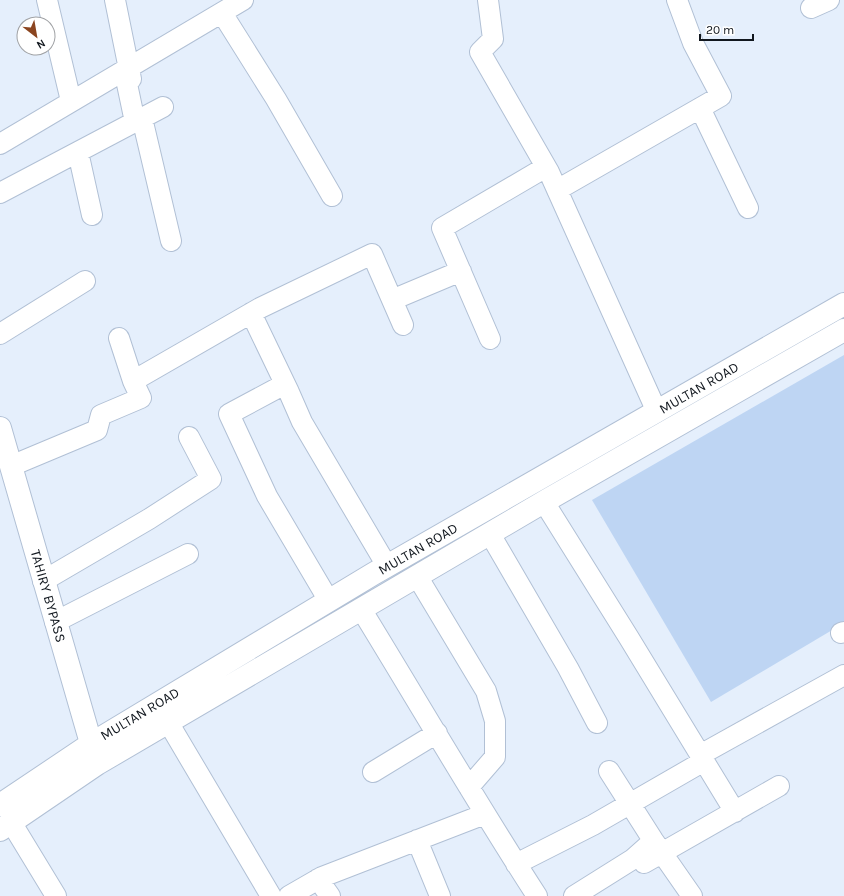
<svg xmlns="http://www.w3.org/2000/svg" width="844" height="896" viewBox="0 0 844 896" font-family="Karla,sans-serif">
<rect width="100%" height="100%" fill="#e5effc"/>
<path fill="#bed5f3" d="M844,355V623L711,702L592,500Z"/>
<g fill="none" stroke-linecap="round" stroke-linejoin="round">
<defs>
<path id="minor" d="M47,0L71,101
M115,0L131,79L127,84L135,122
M488,0L493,39L480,52L549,172L657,412
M811,8L829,0
M222,13L276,99L332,196
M700,108L748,208
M142,118L171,241
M0,144L243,0
M78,152L92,215
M557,190L721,96L693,43L677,0
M0,193L163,107
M392,300L461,271
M251,313L288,390L302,422L387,566
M0,334L85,281
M490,339L442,228L546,167
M133,381L260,308L372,254L403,325
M285,384L229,414L267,496L329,601
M11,466L97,430L101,415L141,398L133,381L119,338
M544,502L629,638L735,812
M490,534L568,668L597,723
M417,576L486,691L495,721V757L469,787
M43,581L149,519L211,479L189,437
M361,609C420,705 476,802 537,896
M55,622L188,554
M841,633L844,632
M168,722L271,896
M700,755L844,675
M609,771L653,840L692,896
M373,772L437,733
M11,822L56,896
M417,840L440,896
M644,863L779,786
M516,864L593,825L704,761
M318,879L330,896
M289,896L322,877L485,814
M574,896L633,859L651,843"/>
<path id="primary" d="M0,428L95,757
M0,805L91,744L373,574L844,304
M0,830L97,764L547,500L844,330"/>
</defs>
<use href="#minor" stroke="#b1c0d5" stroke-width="22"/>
<use href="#primary" stroke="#b1c0d5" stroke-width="24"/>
<use href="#minor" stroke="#fff" stroke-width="20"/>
<use href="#primary" stroke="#fff" stroke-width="22"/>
</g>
<g text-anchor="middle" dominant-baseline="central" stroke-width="4" stroke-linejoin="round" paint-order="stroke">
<g font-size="14" fill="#11171e" stroke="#fff">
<text transform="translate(699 388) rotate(-30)">MULTAN ROAD</text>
<text transform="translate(418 549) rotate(-30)">MULTAN ROAD</text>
<text transform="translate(48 596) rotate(74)">TAHIRY BYPASS</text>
<text transform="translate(140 714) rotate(-31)">MULTAN ROAD</text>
</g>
</g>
<g transform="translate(36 36) rotate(149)"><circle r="19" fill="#ffffff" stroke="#a0a2a5"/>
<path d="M0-3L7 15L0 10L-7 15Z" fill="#8b4520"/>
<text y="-6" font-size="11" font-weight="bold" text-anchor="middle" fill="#11171e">N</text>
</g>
<path d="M700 34v6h53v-6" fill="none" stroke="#11171e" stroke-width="2"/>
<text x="706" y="34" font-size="12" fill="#11171e" stroke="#ffffff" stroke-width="3" paint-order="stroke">20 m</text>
</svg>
